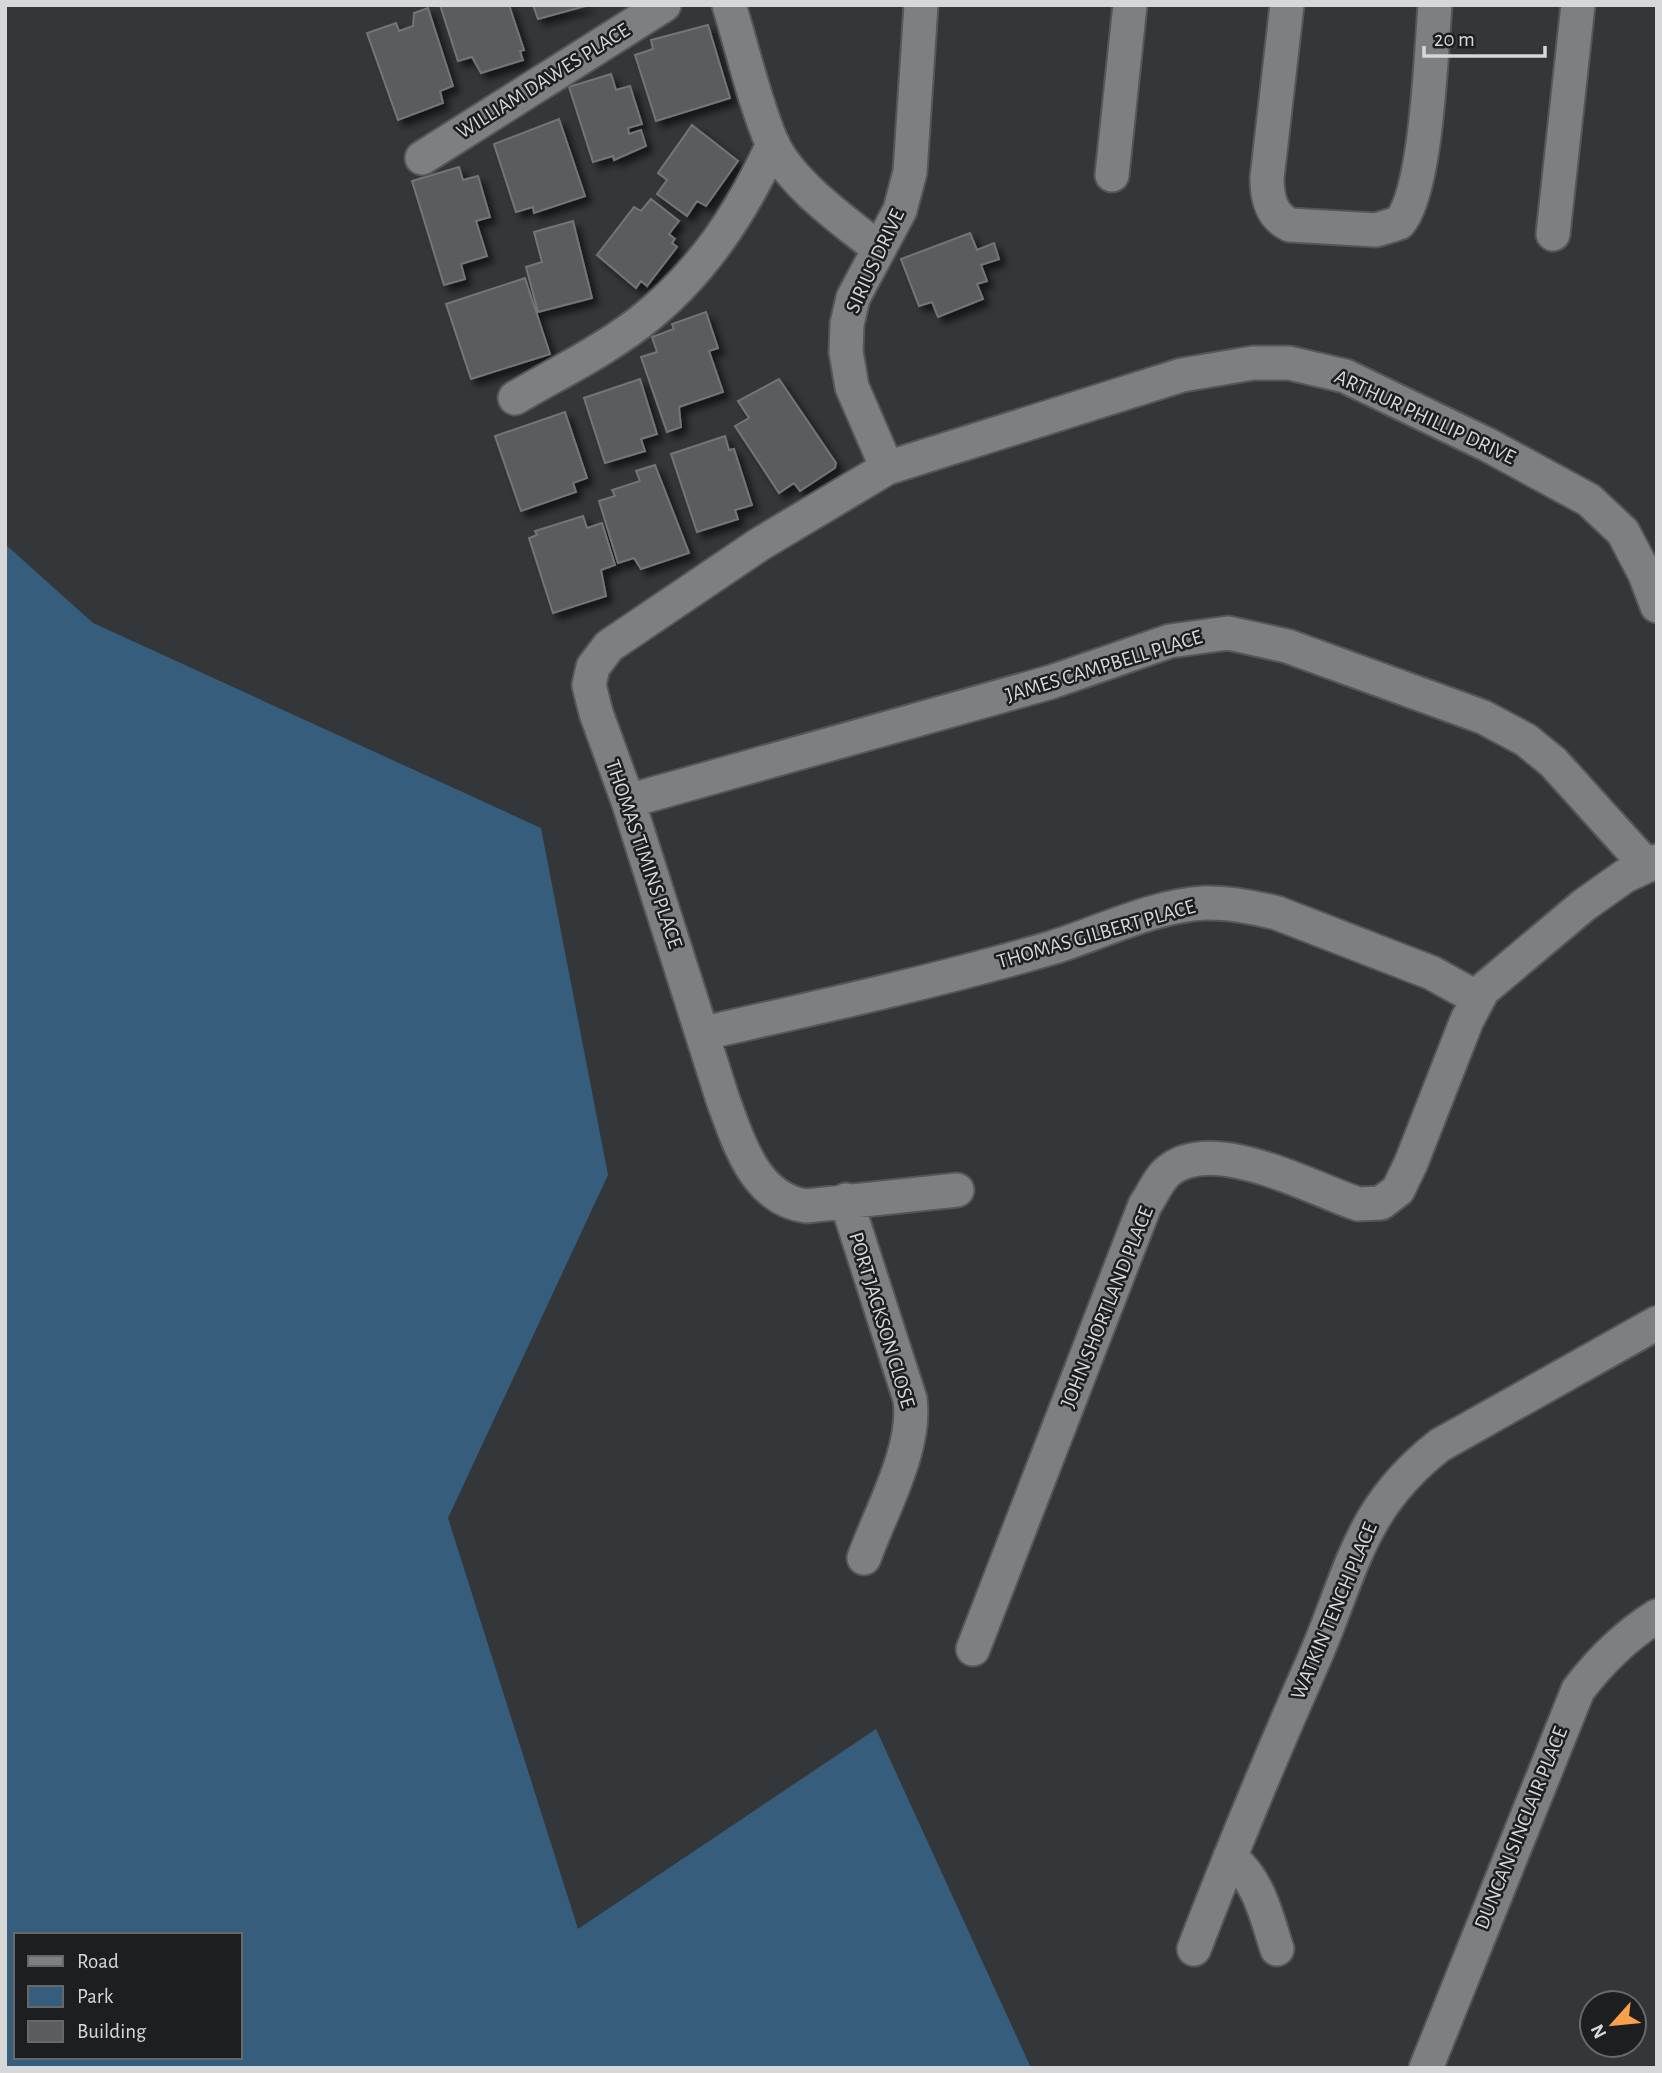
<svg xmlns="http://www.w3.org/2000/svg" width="1662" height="2073" viewBox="0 0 1662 2073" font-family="'Alegreya Sans',sans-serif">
<defs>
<filter id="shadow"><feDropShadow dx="6" dy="6" stdDeviation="3.5" flood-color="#0009"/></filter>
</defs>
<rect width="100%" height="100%" fill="#343739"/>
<path fill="#365e7c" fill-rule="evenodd" d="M5,544L93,623L541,828L608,1175L448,1518L578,1929L876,1729L1031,2068H5ZM16,1935H240V2057H16Z"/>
<path fill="#5a5c5e" stroke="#737578" stroke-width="2" filter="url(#shadow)" d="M440,5H509L524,50L520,51L523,60L481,73L472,57L458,61Z
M533,5H589L538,19Z
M428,8L453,86L440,91L443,103L398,120L367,33L396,23L399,31L413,26L414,13Z
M708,25L730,98L656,121L635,55L653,49L651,40Z
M611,74L616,90L630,86L642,124L628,128L629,134L641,130L646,146L614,160L613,156L593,162L569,87Z
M559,119L585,196L534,213L533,207L516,212L494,144Z
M692,125L738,161L706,206L697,201L687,216L657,194L667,180L658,173Z
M459,167L463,180L478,176L490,217L476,221L487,256L461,264L465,279L444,285L412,181Z
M651,199L679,221L669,234L675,239L672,243L677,247L647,286L641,281L636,288L597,255L634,207L641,211Z
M573,221L592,298L538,312L526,267L542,262L534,232Z
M970,233L977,250L994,243L999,259L981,265L987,281L977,284L983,299L938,317L932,302L919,306L901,259Z
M525,278L550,354L471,379L446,304Z
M706,312L718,348L709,351L723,392L679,407L681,427L667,432L641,357L657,352L652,337L674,329L672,324Z
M640,379L657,434L641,439L645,451L605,463L584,398Z
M779,379L836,463L835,468L800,491L794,483L779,493L735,426L749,418L738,401Z
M565,412L587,478L573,483L576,492L521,511L495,436Z
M725,436L729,450L734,449L752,505L735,510L738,519L697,532L671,454Z
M655,465L689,553L641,569L634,558L618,563L599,501L615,496L612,490L640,481L636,471Z
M583,516L587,528L602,523L615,565L601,570L606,596L553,613L529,538L537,535L535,531Z"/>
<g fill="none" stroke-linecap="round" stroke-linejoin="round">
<defs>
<path id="minor" d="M729,5C742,47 755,104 772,143C791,184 844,221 878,248
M1287,5L1267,178C1267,198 1271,216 1290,225L1376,230L1399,223C1427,192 1431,52 1435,5
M422,158L664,5
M1112,175L1130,5
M1553,234L1578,5
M515,398C556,374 601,352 639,323C699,277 742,213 773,144
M887,468L852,387L846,352L847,324L853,298L900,210L910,172L921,5
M628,801L1051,682L1170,641L1228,633L1287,646L1483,717L1526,740L1553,762L1647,866
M704,1033C820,1007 937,981 1051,948C1100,933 1152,906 1204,903C1229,902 1253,907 1277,913L1432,973L1477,998
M957,1190L806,1206C755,1199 739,1143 723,1100L628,801L596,713L589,685L593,667L609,646L760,544L887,468L1182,375L1253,363H1289L1345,376L1488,445L1589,500L1623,532L1645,574L1657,606
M846,1200L910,1399C917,1448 881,1511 864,1558
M973,1649L1145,1205C1152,1195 1157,1182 1166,1173C1210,1132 1310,1188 1358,1204L1381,1203L1398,1190L1411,1163L1467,1020L1483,990L1584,905L1625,876L1657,861
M1230,1857C1259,1880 1266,1915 1277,1949
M1194,1949C1232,1850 1272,1754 1315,1657C1353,1569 1359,1508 1440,1445L1657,1323
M1426,2068L1578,1690C1600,1661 1625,1636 1657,1616"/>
</defs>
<use href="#minor" stroke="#545657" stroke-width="37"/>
<use href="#minor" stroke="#7d7f82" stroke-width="33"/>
</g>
<g text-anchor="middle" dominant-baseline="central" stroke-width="5" stroke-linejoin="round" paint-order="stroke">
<g font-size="21" fill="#d5d7d8" stroke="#1d1e1f">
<text transform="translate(543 81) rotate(-32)">WILLIAM DAWES PLACE</text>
<text transform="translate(875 261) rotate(-65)">SIRIUS DRIVE</text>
<text transform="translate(1425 417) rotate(25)">ARTHUR PHILLIP DRIVE</text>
<text transform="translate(1104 666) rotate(-17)">JAMES CAMPBELL PLACE</text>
<text transform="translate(644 854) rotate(71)">THOMAS TIMINS PLACE</text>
<text transform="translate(1096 934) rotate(-16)">THOMAS GILBERT PLACE</text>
<text transform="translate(1107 1307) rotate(-68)">JOHN SHORTLAND PLACE</text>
<text transform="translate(882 1320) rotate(73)">PORT JACKSON CLOSE</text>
<text transform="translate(1334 1611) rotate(-67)">WATKIN TENCH PLACE</text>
<text transform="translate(1521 1828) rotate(-68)">DUNCAN SINCLAIR PLACE</text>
</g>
</g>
<rect width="1662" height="2073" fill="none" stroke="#d5d7d8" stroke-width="14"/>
<rect x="14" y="1933" width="228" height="126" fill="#1d1e1f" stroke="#676869" stroke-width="2"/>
<rect x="28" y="1956" width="35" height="10" fill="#7d7f82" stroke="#676869" stroke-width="2"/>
<text x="77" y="1968" font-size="21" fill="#d5d7d8">Road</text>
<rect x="28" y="1986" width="35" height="21" fill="#365e7c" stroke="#676869" stroke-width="2"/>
<text x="77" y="2003" font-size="21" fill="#d5d7d8">Park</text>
<rect x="28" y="2021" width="35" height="21" fill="#5a5c5e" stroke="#676869" stroke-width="2"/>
<text x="77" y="2038" font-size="21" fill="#d5d7d8">Building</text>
<g transform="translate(1613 2024) rotate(243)"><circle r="33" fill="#1d1e1f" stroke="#676869" stroke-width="2"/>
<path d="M0-5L12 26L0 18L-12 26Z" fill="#f8a04b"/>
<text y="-10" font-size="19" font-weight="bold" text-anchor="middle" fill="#d5d7d8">N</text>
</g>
<path d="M1424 46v10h121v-10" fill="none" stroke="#d5d7d8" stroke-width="3.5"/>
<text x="1434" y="46" font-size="21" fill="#d5d7d8" stroke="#1d1e1f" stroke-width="5" paint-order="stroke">20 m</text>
</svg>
